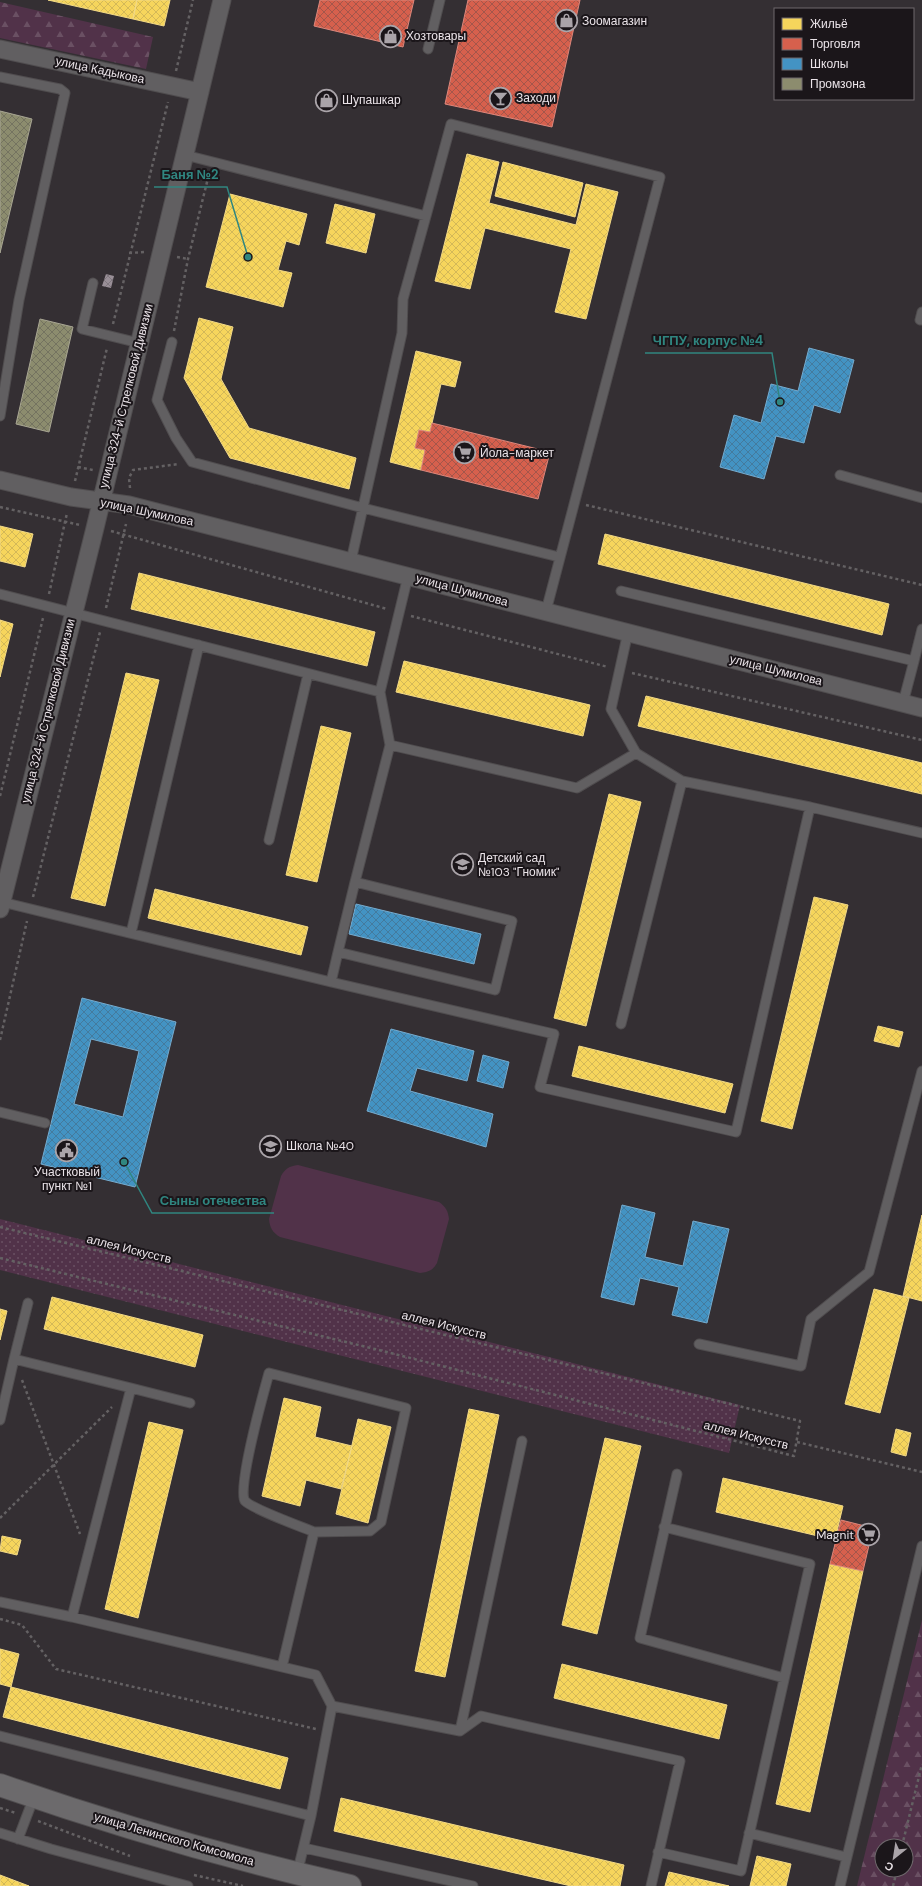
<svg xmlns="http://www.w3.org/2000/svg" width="922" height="1886" viewBox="0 0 922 1886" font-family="'DM Sans',sans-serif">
<defs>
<pattern id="forest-firs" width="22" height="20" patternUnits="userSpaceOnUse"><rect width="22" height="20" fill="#513249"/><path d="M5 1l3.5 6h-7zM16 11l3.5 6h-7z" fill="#6a5063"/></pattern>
<pattern id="park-dots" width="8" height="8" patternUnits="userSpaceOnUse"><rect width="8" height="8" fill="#513249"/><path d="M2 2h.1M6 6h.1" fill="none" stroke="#6a5063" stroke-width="1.8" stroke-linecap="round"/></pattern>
<pattern id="homes-cross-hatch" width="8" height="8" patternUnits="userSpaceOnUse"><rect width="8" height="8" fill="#f6d55c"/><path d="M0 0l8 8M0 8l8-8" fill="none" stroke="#d3b858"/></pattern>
<pattern id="shops-cross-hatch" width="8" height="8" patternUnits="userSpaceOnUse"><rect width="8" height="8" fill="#d6604d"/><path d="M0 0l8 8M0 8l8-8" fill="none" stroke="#a4564b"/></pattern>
<pattern id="schools-cross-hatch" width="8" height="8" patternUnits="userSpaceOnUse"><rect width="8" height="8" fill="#4393c3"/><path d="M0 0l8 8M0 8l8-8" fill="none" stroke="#447b9e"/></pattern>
<pattern id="industry-cross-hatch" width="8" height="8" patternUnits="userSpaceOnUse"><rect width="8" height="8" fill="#8c8c6e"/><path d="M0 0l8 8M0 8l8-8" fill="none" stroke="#747360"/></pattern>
<pattern id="building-cross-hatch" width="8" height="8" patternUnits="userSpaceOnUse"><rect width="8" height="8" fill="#998f97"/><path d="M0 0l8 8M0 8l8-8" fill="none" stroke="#80787f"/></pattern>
</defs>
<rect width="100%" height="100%" fill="#342f33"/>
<path fill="url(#forest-firs)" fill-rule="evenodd" d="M0,2L153,37L146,69L0,38Z
M922,1620V1886H857ZM882,1846H906V1870H882Z"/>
<path fill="url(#park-dots)" d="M0,1219L740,1405L729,1453L0,1270Z"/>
<path fill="#513249" d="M298,1165L439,1202C446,1207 448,1211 449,1219L437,1263C433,1270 429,1272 420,1273L280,1237C272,1232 270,1228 269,1219L281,1176C285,1169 289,1166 298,1165Z"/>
<path fill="url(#homes-cross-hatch)" stroke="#f2d986" d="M48,0H137L133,19Z
M137,0H170L164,26L133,19Z
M467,154L499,162L489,203L576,225L586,184L618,192L586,319L555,312L571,249L485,228L470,289L435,281Z
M503,162L583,183L575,217L495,196Z
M230,194L307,214L299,245L286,241L278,270L292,273L283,307L206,287Z
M335,204L375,214L366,253L326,243Z
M199,318L233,327L221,379L249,428L356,458L349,489L230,458L184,378Z
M416,351L461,362L455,387L441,384L430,432L419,430L415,448L425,450L421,470L390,462Z
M0,526L33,534L25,567L0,561Z
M605,534L889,604L882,635L598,564Z
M139,573L375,632L367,666L131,609Z
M0,620L13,624L0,677Z
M404,661L590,705L583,736L396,692Z
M126,673L159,680L105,906L71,898Z
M646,696L922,763V794L638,726Z
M321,726L351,733L317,882L286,875Z
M609,794L641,802L586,1026L554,1018Z
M155,889L308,927L301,955L148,918Z
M814,897L848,905L792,1129L761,1121Z
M878,1026L903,1032L899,1047L874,1041Z
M579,1046L733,1084L725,1113L572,1076Z
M922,1215V1301L903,1296Z
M874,1289L909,1298L880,1413L845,1404Z
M52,1297L203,1335L195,1367L44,1329Z
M0,1309L7,1311L0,1340Z
M284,1398L321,1407L315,1437L352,1446L341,1489L306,1480L300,1506L262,1496Z
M469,1409L499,1415L445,1677L415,1671Z
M358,1419L391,1427L368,1523L336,1514Z
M149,1422L183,1430L138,1618L105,1609Z
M896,1429L911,1433L906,1456L891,1452Z
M605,1438L641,1446L597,1634L562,1625Z
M723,1478L843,1506L835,1540L716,1512Z
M2,1536L21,1540L17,1555L0,1551Z
M830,1564L863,1571L810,1812L776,1804Z
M0,1649L19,1654L11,1687L0,1684Z
M562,1664L727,1705L719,1739L554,1698Z
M11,1687L288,1758L280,1789L3,1717Z
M341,1798L624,1865L620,1886H571L334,1831Z
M757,1856L791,1864L786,1886H750Z
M669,1872L729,1886H665Z
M0,1875L29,1886H0Z"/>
<path fill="url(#shops-cross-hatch)" stroke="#dc877c" d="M320,0H414L403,47L314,26Z
M468,0H580L552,127L445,104Z
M432,423L550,452L538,499L421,470L425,450L415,448L419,430L430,432Z
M841,1520L873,1528L863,1571L830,1564Z"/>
<path fill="url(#schools-cross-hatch)" stroke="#75abce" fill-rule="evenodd" d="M809,348L854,360L840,413L814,405L804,443L776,436L764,479L720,467L734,415L761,423L771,384L798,391Z
M356,904L481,934L474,964L349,934Z
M82,998L176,1022L135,1187L41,1164ZM91,1039L139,1051L123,1117L74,1104Z
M391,1029L474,1051L467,1081L417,1068L410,1091L493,1114L486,1147L367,1111Z
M483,1055L509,1062L503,1088L477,1081Z
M622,1205L655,1213L645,1257L683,1266L693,1221L729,1229L707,1323L672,1315L679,1287L640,1278L634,1305L601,1297Z"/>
<path fill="url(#industry-cross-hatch)" stroke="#a8a693" d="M0,111L32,119L0,253Z
M40,319L73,327L49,432L16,424Z"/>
<path fill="url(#building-cross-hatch)" d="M106,274L114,276L111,288L102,286Z"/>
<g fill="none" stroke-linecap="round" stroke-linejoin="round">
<defs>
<path id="service" d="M428,49L440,0
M0,77L60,89L65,93L19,300L0,416
M185,155L426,216L451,124L660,177L546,611
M93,283L82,329L139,343
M922,312L920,320H922
M172,342L157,400L176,438L192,462L363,508L559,557
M840,475L922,498
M351,561L402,333L403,299L426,216
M408,576L380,692L390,745L577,788L636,753
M621,591L914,661L903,703
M0,594L380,692
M628,632L611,709L636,753L682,781L810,807L922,833
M914,661L922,629
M269,840L308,674
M355,882L338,952L495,990L512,921L355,882L390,745
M2,902L331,982L554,1034L540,1087L736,1132L810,807
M131,933L199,645
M331,982L338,952
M621,1024L682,781
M0,1112L45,1123
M699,1344L801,1366L811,1319L869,1272L922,1071
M14,1359L28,1303
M131,1388L190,1403
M0,1420L14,1359L131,1388L72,1617L316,1675L332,1706L311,1816L297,1874
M677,1474L640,1638L784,1678
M0,1602L72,1617
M282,1667L314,1532C302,1527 252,1509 245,1501C236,1491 264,1391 269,1373L406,1408L381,1522L370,1531L314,1532
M332,1706L460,1731L481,1716L680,1761L651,1886
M460,1731L522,1441
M0,1736L311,1816
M0,1833L51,1849L188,1886
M749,1833L846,1857
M18,1839L34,1797
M304,1848L473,1886
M658,1852L741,1871L810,1564L664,1527
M840,1886L922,1546"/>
<path id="minor" d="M0,49L200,92
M0,480L71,497L129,505L922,708
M0,909L95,528L222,0"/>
<path id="secondary" d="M0,1785C115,1825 232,1859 350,1886"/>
</defs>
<use href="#service" stroke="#504d4f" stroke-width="11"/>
<use href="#minor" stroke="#504d4f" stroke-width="19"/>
<use href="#secondary" stroke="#504d4f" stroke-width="24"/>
<path stroke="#646163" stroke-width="2.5" stroke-dasharray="3 3" stroke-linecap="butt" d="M176,71L193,0
M129,253L145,252
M177,257L188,259
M113,324L168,102
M174,331L188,259L209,174
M78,467L93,470
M75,481L107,348
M130,488L129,478L133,470L179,464
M586,505L922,585
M0,507L80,525
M111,531L387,609
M49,594L67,513
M106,608L126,524
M411,616L608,667
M632,673L922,740
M0,796L43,618
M33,897L100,632
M0,1040L27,921
M0,1227L800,1421L794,1456L383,1351L0,1258
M22,1380L80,1534
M797,1442L922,1472
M0,1518L112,1407
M0,1619L22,1625L56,1669L316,1729
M0,1808L16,1813
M38,1821L130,1856
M902,1846L922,1764
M194,1875L243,1886
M893,1886L897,1870"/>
<use href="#service" stroke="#615f61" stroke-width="9"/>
<use href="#minor" stroke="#615f61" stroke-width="17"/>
<use href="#secondary" stroke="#6c6a6c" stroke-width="22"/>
</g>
<defs>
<symbol id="shop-ring" viewBox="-11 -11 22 22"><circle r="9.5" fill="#1b161a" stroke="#aaa4a9" stroke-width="1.5"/><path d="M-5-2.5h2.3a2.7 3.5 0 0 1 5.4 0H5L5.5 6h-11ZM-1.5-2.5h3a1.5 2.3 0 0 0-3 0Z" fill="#aaa4a9"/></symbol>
<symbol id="bar-ring" viewBox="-11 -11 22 22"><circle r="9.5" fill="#1b161a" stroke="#aaa4a9" stroke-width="1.5"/><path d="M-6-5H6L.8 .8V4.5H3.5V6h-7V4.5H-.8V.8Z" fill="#aaa4a9"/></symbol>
<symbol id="supermarket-ring" viewBox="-11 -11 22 22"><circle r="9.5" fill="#1b161a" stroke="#aaa4a9" stroke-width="1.5"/><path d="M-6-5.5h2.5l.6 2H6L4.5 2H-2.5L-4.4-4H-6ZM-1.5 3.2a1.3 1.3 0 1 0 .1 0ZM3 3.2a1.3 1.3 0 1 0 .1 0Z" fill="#aaa4a9"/></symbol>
<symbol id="school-ring" viewBox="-11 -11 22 22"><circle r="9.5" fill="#1b161a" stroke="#aaa4a9" stroke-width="1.5"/><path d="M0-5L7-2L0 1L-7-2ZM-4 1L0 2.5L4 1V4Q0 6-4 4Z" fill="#aaa4a9"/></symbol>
<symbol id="civic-ring" viewBox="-11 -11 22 22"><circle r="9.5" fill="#1b161a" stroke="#aaa4a9" stroke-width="1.5"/><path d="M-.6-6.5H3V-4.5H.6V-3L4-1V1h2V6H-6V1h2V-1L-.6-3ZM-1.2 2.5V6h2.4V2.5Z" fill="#aaa4a9"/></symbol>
</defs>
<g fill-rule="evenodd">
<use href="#shop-ring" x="554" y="8" width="25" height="25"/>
<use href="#shop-ring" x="378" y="24" width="25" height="25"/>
<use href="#bar-ring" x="488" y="86" width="25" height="25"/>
<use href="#shop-ring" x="314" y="88" width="25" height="25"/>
<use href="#supermarket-ring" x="452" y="440" width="25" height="25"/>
<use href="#school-ring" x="450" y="852" width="25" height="25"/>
<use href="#school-ring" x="258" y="1134" width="25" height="25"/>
<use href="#civic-ring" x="54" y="1138" width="25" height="25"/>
<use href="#supermarket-ring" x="856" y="1522" width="25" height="25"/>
</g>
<g text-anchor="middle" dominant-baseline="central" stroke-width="4" stroke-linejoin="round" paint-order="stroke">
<g font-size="12" fill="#eae3e8" stroke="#1b161a" text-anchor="start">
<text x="582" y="21">Зоомагазин</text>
<text x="406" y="36">Хозтовары</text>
<text x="516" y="98">Заходи</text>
<text x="342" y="100">Шупашкар</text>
<text x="480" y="453">Йола-маркет</text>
<text x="478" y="858">Детский сад<tspan x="478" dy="14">№103 "Гномик"</tspan></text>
<text x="286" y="1146">Школа №40</text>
<text x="67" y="1172" text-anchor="middle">Участковый<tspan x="67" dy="14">пункт №1</tspan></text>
<text x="854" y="1535" text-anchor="end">Magnit</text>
</g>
<g font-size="12" fill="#eae3e8" stroke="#1b161a">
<text transform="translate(100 70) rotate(12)">улица Кадыкова</text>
<text transform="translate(126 396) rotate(-76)">улица 324-й Стрелковой Дивизии</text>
<text transform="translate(147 512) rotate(12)">улица Шумилова</text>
<text transform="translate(462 590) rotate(15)">улица Шумилова</text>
<text transform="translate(776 670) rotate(14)">улица Шумилова</text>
<text transform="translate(48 711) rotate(-76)">улица 324-й Стрелковой Дивизии</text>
<text transform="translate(129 1249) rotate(14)">аллея Искусств</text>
<text transform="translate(444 1325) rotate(14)">аллея Искусств</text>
<text transform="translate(746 1435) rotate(14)">аллея Искусств</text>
<text transform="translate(174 1839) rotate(16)">улица Ленинского Комсомола</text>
</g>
</g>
<path fill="none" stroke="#308680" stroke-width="1.5" d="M248 257L227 187H154M780 402L772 353H645M124 1162L152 1213H274"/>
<g fill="#308680" stroke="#1b161a" stroke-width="1.5">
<circle cx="248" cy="257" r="4"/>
<circle cx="780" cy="402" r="4"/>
<circle cx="124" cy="1162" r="4"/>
</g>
<g font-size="13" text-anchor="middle" font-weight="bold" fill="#308680" stroke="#1b161a" stroke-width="4" stroke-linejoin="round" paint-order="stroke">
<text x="190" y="179">Баня №2</text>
<text x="708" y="345">ЧГПУ, корпус №4</text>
<text x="213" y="1205">Сыны отечества</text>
</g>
<rect x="774" y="8" width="140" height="92" fill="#1b161a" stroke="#6e686c"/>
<rect x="782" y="18" width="20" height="12" fill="#f6d55c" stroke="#6e686c"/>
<text x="810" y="28" font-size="12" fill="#eae3e8">Жильё</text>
<rect x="782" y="38" width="20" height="12" fill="#d6604d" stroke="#6e686c"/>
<text x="810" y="48" font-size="12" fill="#eae3e8">Торговля</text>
<rect x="782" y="58" width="20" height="12" fill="#4393c3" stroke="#6e686c"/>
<text x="810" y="68" font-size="12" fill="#eae3e8">Школы</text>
<rect x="782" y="78" width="20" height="12" fill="#8c8c6e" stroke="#6e686c"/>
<text x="810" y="88" font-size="12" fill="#eae3e8">Промзона</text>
<g transform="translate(894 1858) rotate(210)"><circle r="19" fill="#1b161a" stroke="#6e686c"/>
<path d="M0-3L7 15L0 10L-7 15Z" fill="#aaa4a9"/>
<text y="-6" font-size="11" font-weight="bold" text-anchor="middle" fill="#eae3e8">С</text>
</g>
</svg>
